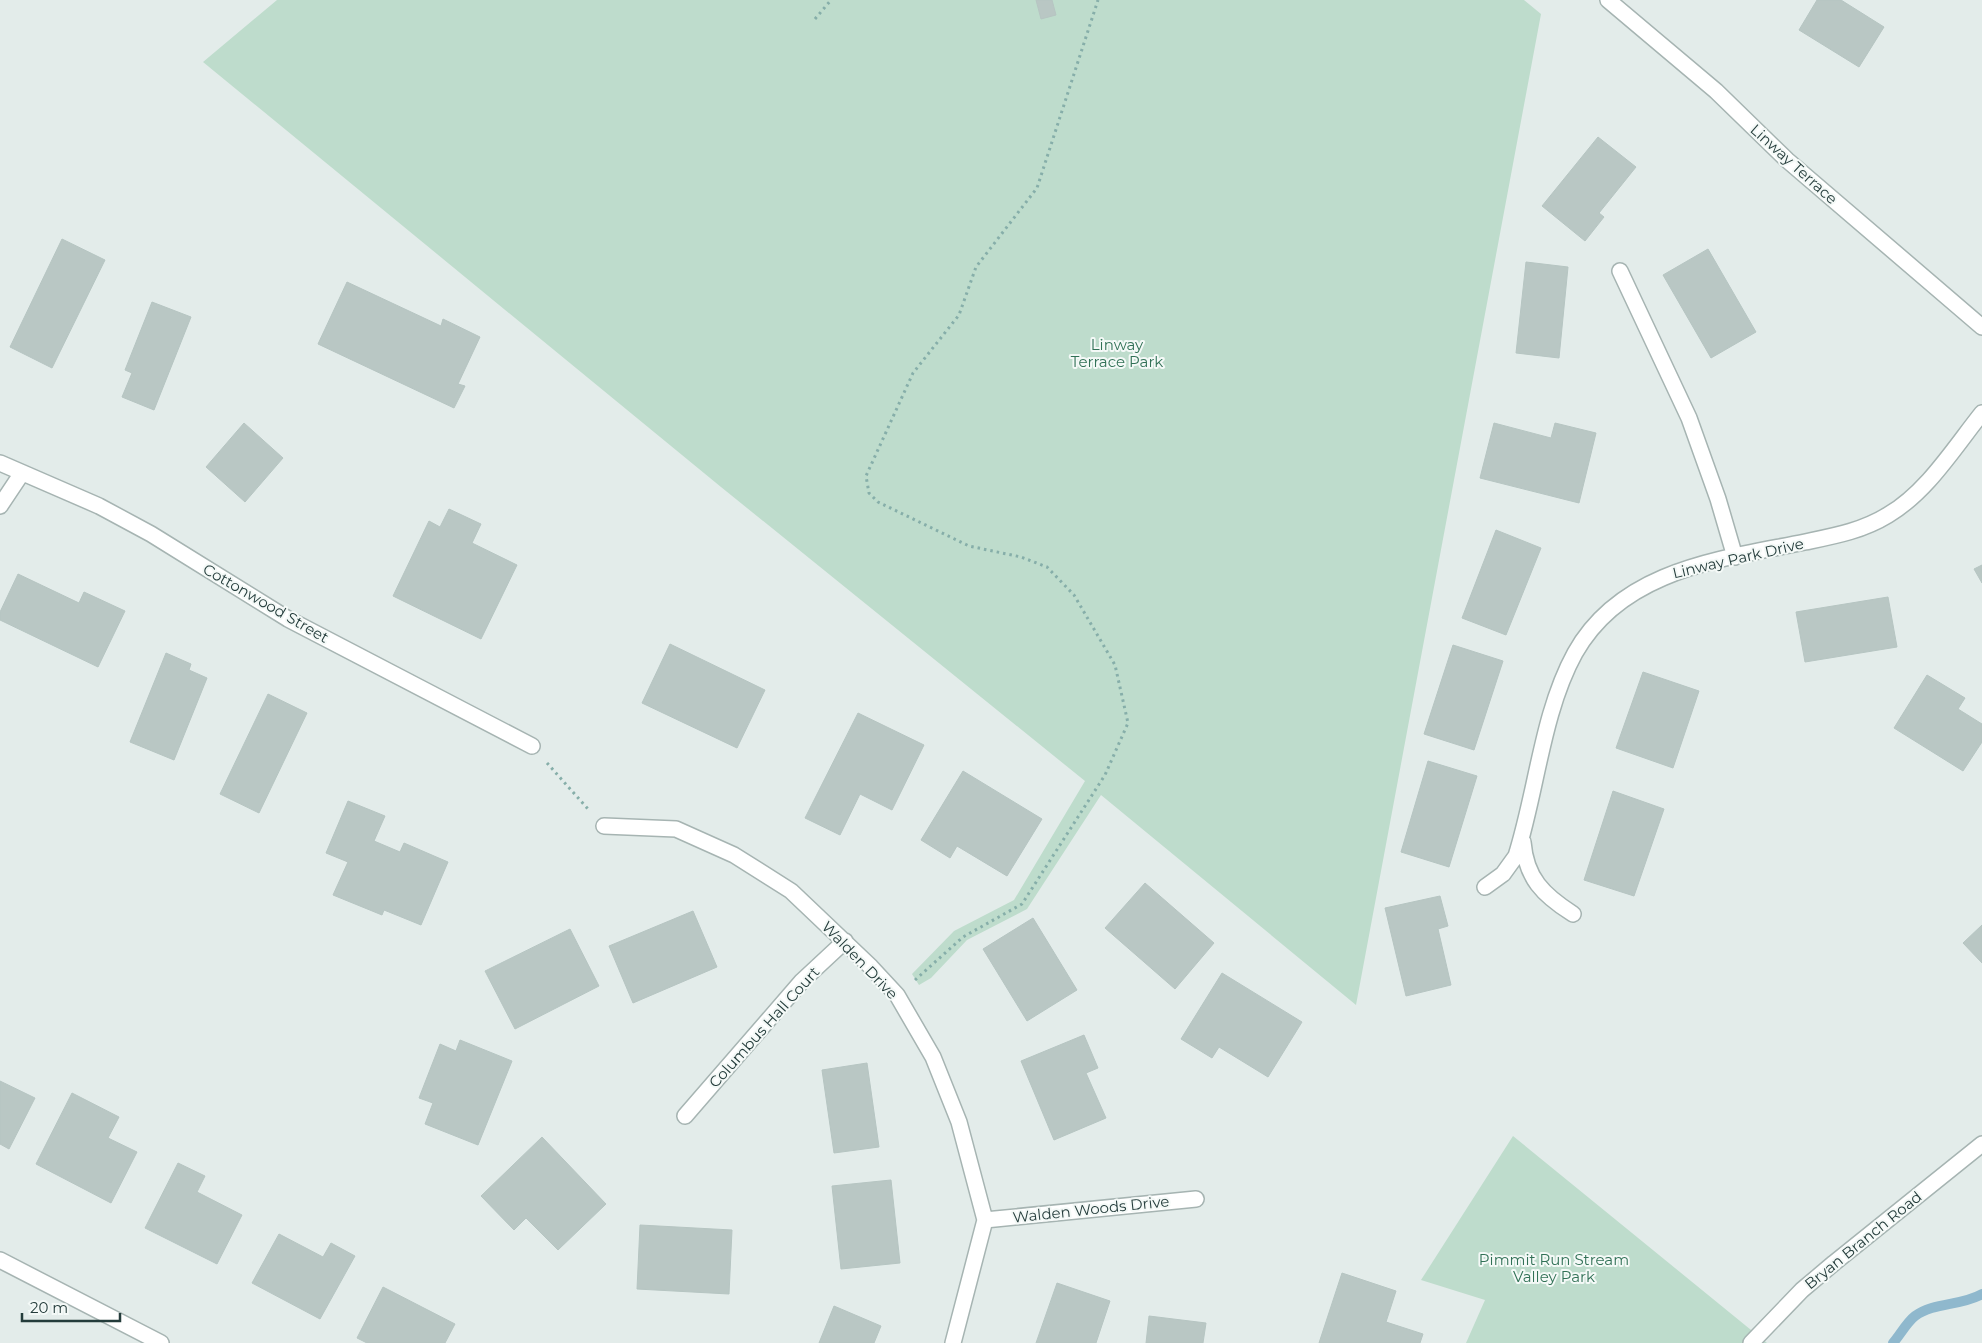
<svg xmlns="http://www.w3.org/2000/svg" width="1982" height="1343" viewBox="0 0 1982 1343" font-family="Montserrat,sans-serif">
<rect width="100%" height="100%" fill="#e3ecea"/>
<path fill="#bedccc" d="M277,0H1524L1541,14L1356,1005L1101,795L1027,909L967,940L931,978L919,985L912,974L954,931L1014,900L1085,781L721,487L203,62Z
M1513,1136L1767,1343H1466L1485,1300L1421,1280Z"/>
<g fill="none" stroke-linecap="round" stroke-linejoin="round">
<path stroke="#8fb8cd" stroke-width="10" d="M1893,1343C1900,1335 1907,1322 1915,1316C1934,1302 1961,1306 1982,1294"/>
</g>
<path fill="#b9c7c4" stroke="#b6c5c2" d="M1036,0H1052L1056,15L1041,19Z
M1817,0H1841L1884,27L1859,67L1799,30Z
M1598,137L1636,167L1599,213L1604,217L1585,241L1542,206Z
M62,239L105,260L52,368L10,347Z
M1708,249L1756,332L1711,358L1663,275Z
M1526,262L1568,267L1559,358L1516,353Z
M347,282L441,326L443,319L480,337L458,384L465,386L454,408L318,344Z
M152,302L191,317L154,410L122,397L132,373L125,370Z
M244,423L283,458L245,502L206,467Z
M1494,423L1551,438L1555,423L1596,433L1579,503L1480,478Z
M449,509L481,524L472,543L517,565L481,639L393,596L429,521L440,527Z
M1496,530L1541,548L1506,635L1462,618Z
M1982,565V583L1974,569Z
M18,574L79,603L84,592L125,611L98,667L0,620V612Z
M1888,597L1897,647L1805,662L1796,612Z
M670,644L765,690L737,748L642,703Z
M1453,645L1503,661L1474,750L1424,734Z
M166,653L191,664L189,670L207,678L174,760L130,742Z
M1643,672L1699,691L1673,768L1616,748Z
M1927,675L1965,698L1958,709L1982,724V742L1963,771L1894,728Z
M268,694L307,713L259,813L220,794Z
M858,713L924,745L892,810L860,794L840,835L805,818Z
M1428,761L1477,776L1449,867L1401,852Z
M963,771L1042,819L1007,876L957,846L950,858L921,840Z
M1613,791L1664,809L1634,896L1584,880Z
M348,801L385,816L374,841L400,852L404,843L448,862L421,925L384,910L382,915L333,895L348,862L326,853Z
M1145,883L1214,943L1175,989L1105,928Z
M1440,896L1448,926L1438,929L1451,985L1406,996L1385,908Z
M693,911L717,967L633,1003L609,946Z
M1033,918L1077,990L1027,1021L983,949Z
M1982,925V963L1963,943Z
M570,929L599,986L515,1029L485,971Z
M1222,973L1302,1022L1268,1077L1219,1047L1212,1058L1181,1039Z
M1084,1035L1098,1068L1086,1073L1106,1118L1054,1140L1021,1061Z
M460,1040L512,1061L478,1145L425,1124L433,1103L419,1098L440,1044L456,1051Z
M867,1063L879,1147L834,1153L822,1070Z
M0,1081L35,1098L9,1149L0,1144Z
M72,1093L119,1117L108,1138L137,1152L111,1203L36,1164Z
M542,1137L606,1204L558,1250L526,1218L514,1230L481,1196Z
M178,1163L205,1176L197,1192L242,1215L217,1264L145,1228Z
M891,1180L900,1263L841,1269L832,1186Z
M640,1225L732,1230L729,1294L637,1289Z
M279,1234L323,1257L331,1243L355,1256L320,1319L252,1283Z
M1342,1273L1396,1291L1386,1322L1423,1334L1420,1343H1319Z
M1057,1283L1110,1301L1096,1343H1036Z
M383,1287L455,1324L445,1343H367L357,1338Z
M834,1306L881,1326L874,1343H819Z
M1149,1316L1206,1323L1203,1343H1146Z"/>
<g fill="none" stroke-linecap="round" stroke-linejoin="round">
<defs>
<path id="minor" d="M1608,0L1716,91L1787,160L1982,327
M1620,271L1689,418L1718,499L1735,557
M0,463L99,506L151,534L288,619L532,746
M0,506L22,473
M604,826L676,829L734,855L791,891L871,967L897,995L933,1057L959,1122L985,1220L953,1343
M1523,842C1526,878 1543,895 1573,914
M1485,887L1503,874L1516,856C1537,790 1542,713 1575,653C1622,569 1722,559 1805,542C1834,536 1862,531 1888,515C1927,492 1954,448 1982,413
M685,1116L802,981L845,941
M985,1220L1196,1199
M0,1260L161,1343
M1751,1343L1802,1290L1834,1263L1982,1144"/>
</defs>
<use href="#minor" stroke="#a6b4b2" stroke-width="18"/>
<path stroke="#86aea9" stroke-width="3" stroke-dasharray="2.5 4" stroke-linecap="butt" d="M815,19L831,0
M547,763L588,809
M915,980L963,937L1022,904L1105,775L1128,723L1115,665L1074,595L1047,567L1021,557L969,546L878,502L869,493L866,476L913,373L959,315L976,267L1037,188L1098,0"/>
<use href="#minor" stroke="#fff" stroke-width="15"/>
</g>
<g text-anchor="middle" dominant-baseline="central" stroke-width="4" stroke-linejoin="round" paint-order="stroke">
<g font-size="15" fill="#243c3b" stroke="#f4f9f7">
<text transform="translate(1794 164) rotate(42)">Linway Terrace</text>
<text transform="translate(1738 558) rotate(-13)">Linway Park Drive</text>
<text transform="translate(266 603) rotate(30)">Cottonwood Street</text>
<text transform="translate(860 960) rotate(46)">Walden Drive</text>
<text transform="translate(764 1027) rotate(-48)">Columbus Hall Court</text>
<text transform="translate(1091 1209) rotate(-6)">Walden Woods Drive</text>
<text transform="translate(1863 1240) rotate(-39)">Bryan Branch Road</text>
</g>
<g font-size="15" fill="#317156" stroke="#f4f9f7">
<text x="1117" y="344">Linway<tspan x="1117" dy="17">Terrace Park</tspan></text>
<text x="1554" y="1259">Pimmit Run Stream<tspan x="1554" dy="17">Valley Park</tspan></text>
</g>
</g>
<path d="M22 1313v8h98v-8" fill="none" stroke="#243c3b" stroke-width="2.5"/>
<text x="30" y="1313" font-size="15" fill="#243c3b" stroke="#f4f9f7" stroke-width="4" paint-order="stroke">20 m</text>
</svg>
